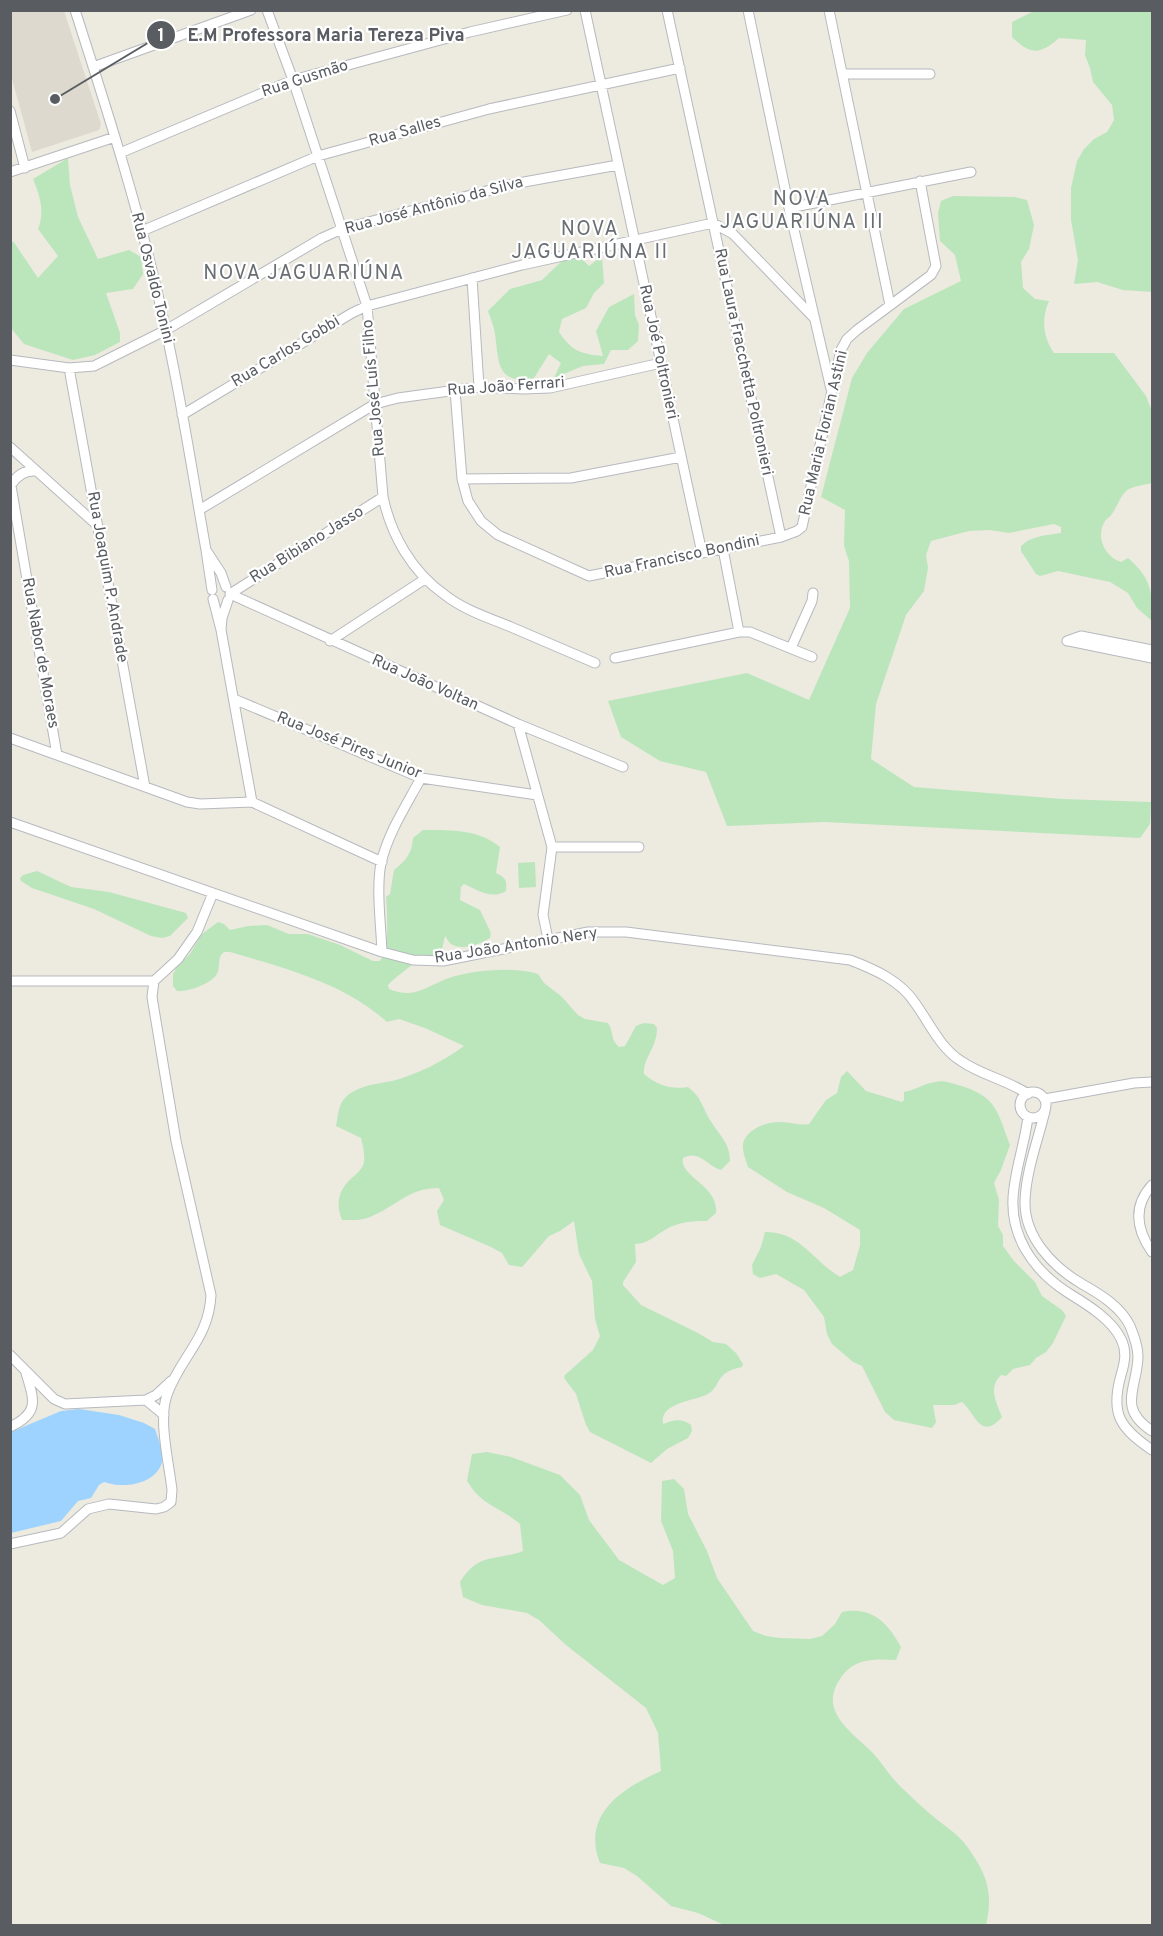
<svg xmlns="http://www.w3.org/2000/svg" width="1163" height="1936" viewBox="0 0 1163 1936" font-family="Overpass,sans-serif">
<rect width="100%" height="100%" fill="#edeae0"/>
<path fill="#ddd9cf" d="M10,11H64L101,124L99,130L32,152L11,75Z"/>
<path fill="#bbe6bc" d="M1034,11H1152V292L1123,290L1097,282L1074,284L1078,260L1071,220V188L1077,161L1084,149L1094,139L1107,132L1114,120L1112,105L1093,82L1090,68L1085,55L1086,40L1059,38C1040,55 1030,55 1012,37V22Z
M68,158L70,185L78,217L98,259L129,250L141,257L143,274L133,289L106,293L120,333V342L95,355L73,360L24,344L11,328V244L13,241L38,278L58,256L38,229C45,212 40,196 33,179Z
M953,196L1015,197L1027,200L1034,225L1029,249L1021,262L1023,288L1035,299L1049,301C1041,319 1043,337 1054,353H1114L1146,396L1152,411V483C1145,485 1132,486 1126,491C1119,498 1117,508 1111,515C1111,516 1105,520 1105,521C1095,537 1105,557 1121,562L1128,558C1151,578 1153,592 1152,621L1137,608L1128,593L1110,582L1058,571L1040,576L1036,574L1021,551V546C1030,536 1048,535 1061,533V527L1054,524L1009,533L990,530L969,531L931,541L926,555L928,568L924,591L906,615L876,704L871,759L914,787L1062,799L1151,802L1150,824L1140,838L824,822L727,826L706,772L660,761L621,737L608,701L747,673L809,700L850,608L849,561L844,546L845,510L821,497L852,378L867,353L904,309L961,281L955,255L940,241L938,213L941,201Z
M602,256L604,283L594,293L586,308L562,319L559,332C572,351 580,354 603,356L596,331L609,307L634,294L635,315L639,325L638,341L628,350H611L604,364L583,366L554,378L561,363L549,354L534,378C496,385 499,362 495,334C494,327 491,319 488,311L510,289L542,280L563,260L581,258L589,266Z
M423,830C449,830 479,829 500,847L496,873C506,878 507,880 506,891C491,900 478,890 464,884L461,887L460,900L480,910L491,933L490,938C481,944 462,951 451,944C448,942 447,938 445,936L441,954C436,956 432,955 427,956C421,957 392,980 388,985L389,989C413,999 424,988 446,979C469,970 514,966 538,974L544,983L561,996L578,1015L585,1019L608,1023C614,1032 610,1039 619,1047L625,1046L636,1026L644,1023L654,1024L657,1028C657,1049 643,1057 644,1074C657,1085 671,1090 688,1087C702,1097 703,1110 712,1123C721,1137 730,1144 730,1161L721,1170C707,1166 699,1149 683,1158C679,1177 719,1185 716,1213L707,1221C692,1221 677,1222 665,1230C653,1237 649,1243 635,1244L636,1262L623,1282V1285L641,1305L698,1333L713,1342L726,1344L736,1353L743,1364L742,1367C712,1373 723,1387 706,1395C693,1401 659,1403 663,1424C674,1420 681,1418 691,1425L692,1431L688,1438L667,1449L651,1463L590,1432L586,1425L576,1394L564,1378L565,1375L593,1350L600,1336L595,1319L592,1281L579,1254L574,1221L560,1231L549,1236L522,1267L509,1265L502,1253L491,1247L440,1225L437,1211L444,1200L439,1188C408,1188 397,1206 370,1217C362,1221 351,1220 342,1220C337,1208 337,1195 346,1184C352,1176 362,1172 364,1162C365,1154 363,1146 361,1138L336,1126C338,1117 338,1106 344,1099C355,1086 376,1084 392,1081C416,1075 444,1061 464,1046L425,1028L399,1019L387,1022C344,983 284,968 230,952H224L221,955C218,961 220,969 217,974C211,984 188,992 177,991L173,986V974L177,967L190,954L202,934L218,922L224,924L230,930L248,926L267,925L289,934H308L340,945L373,961H380C390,949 387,913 386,897L390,894L394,870C406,860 412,854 413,838Z
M535,862L536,887L519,888L518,863Z
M37,871L71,887L109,892L186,913L188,918L170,936L162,938L151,936L94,909L32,888L21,881L20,878L23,875Z
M847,1071L866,1091L902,1102L904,1100V1092C916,1090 925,1083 935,1082C943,1080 951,1083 958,1085C997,1096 997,1111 1010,1145L1001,1170L994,1183L999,1200L998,1226L1003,1235V1246L1014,1261L1035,1282L1042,1296L1062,1310L1066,1316L1053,1343L1046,1352L1036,1358L1030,1365L1013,1369L1006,1376L1001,1375C988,1388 996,1402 1002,1417C980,1442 975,1412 962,1402L954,1405H933L936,1422L932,1428L894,1420L885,1412L862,1366L853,1362L832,1344L827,1334L824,1317L804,1290L776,1274L760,1278L753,1274L752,1265L761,1247L765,1232C801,1232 812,1260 840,1277L853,1270L860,1245V1230L824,1208L787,1192L748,1167C746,1161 742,1151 743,1144C746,1129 768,1121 781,1122C791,1122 800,1126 809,1124L826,1100L837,1093L841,1077Z
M487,1452L511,1457L560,1475L580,1495L589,1520L619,1560L663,1585L675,1578L673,1551L661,1521L662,1481L674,1479L684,1489L688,1514L707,1551L717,1578L753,1631L766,1636L780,1638L810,1639L822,1636L835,1624L842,1612C872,1606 888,1623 901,1647L896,1660C873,1659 854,1658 840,1679C818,1712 852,1732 873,1753C883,1764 890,1777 902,1788C913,1798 924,1809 935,1818C946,1827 958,1834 966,1845C986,1873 994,1891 986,1925H724L698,1913L671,1906L637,1876L624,1868L600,1863C581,1815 622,1788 661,1771L658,1733L646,1708L566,1645L539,1620L527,1613L482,1605L463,1597L460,1582C479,1552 493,1562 523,1551L520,1524C499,1506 483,1507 467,1481L472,1454Z"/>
<path fill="#9ed3ff" d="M79,1409L119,1415L144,1423L155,1429C158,1439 164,1451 162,1462C156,1485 122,1489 104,1482L99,1485L91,1498L78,1501L61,1521L11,1533V1432L61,1411Z"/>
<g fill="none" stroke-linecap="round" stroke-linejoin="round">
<defs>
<path id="minor" d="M75,10C109,116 143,222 166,331C182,403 193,477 206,550
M267,10L293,80L367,306L383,497C391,535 412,572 445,595C464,610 489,618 511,627C539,639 567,651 595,663
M585,10L702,553
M667,10L781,537
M748,10L789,208L831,389
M829,10L890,305
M93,67L251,10
M842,74H930
M10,111L25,168
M120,153L293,80L470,32L567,10
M10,172L115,137
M789,208L971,172
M142,231L318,156L489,109L680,68
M472,278L479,387
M10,360L69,368L94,366L166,330L322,238L342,229L513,184L618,165
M69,368L145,787
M455,390L462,479L468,501L481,521L498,535L589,576L781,537L797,531L802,527L841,350L847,339L857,330L931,275L936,266L920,181
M182,415L352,313L367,306L522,265L713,223L733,234L815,319
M10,447L98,526
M462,479L571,478L681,457
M10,480L57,755
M11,485C17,475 25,470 36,471
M199,510L375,404L398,398L479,387L523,389L550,388L661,363
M723,549L739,632H750L812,657
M212,590L206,550L221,573L226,587
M230,594L518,724L623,767
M230,594L383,497
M213,599L221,630L222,618L228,600
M221,630L252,802
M330,641L425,579
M1067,641L1081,636L1152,650
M1069,641L1152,658
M791,648L812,601L813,593
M615,658L739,632
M234,699L421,778L537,795
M518,724L552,847L543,915L548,939
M10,738L187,802L200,804L252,802L382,862
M10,822L382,952L413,960L443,961L588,932H626L850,960C874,969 901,981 915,1003C929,1022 940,1048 961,1061C981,1075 1007,1080 1028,1094
M552,847H639
M382,952C381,925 376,889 381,863C388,833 407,804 421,778
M10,981H154
M1020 1105a13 13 0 1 1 26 0a13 13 0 1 1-26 0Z
M1045,1099L1134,1083L1152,1082
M1045,1111C1038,1140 1026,1171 1025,1201C1024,1237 1053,1267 1082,1284C1100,1294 1121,1307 1130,1326C1134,1336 1138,1346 1138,1357C1137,1389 1117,1408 1152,1431
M1028,1117C1025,1141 1017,1164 1014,1188C1007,1234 1033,1271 1070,1294C1088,1305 1112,1320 1121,1339C1127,1351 1125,1362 1121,1375C1110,1414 1120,1428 1152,1450
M1152,1185C1133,1206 1136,1229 1152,1252
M10,1355L54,1399L65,1404L146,1400L156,1395L171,1381
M146,1400L164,1415
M10,1427C40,1413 34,1400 26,1373
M10,1544L61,1533L88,1509L109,1504L156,1509L164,1507L171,1502L172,1490C169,1463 158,1420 167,1395C180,1357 209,1339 211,1295L176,1141L152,997L154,981L178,959L197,932L213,893"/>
</defs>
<use href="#minor" stroke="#b6b9be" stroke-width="11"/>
<use href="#minor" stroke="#fff" stroke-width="9"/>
</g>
<g text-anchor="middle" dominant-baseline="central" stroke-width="4.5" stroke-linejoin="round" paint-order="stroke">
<g font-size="16" fill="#595d62" stroke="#fff">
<text transform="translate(305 79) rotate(-18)">Rua Gusmão</text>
<text transform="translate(405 132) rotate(-16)">Rua Salles</text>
<text transform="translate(434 206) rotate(-15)">Rua José Antônio da Silva</text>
<text transform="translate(152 278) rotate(76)">Rua Osvaldo Tonini</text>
<text transform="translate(286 352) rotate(-31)">Rua Carlos Gobbi</text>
<text transform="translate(658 352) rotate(78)">Rua Joé Poltronieri</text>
<text transform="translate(743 362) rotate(78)">Rua Laura Fracchetta Poltronieri</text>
<text transform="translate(506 387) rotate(-4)">Rua João Ferrari</text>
<text transform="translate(374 388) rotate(-95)">Rua José Luís Filho</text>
<text transform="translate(824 433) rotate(-77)">Rua Maria Florian Astini</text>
<text transform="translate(307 545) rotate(-32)">Rua Bibiano Jasso</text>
<text transform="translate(682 557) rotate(-12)">Rua Francisco Bondini</text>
<text transform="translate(107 577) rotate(80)">Rua Joaquim P. Andrade</text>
<text transform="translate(40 653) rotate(80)">Rua Nabor de Moraes</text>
<text transform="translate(425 683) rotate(24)">Rua João Voltan</text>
<text transform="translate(349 746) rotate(22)">Rua José Pires Junior</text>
<text transform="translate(516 946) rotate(-9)">Rua João Antonio Nery</text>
</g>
<g font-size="20" letter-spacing="1.5" fill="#6a6f74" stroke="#fff">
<text x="802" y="200">NOVA<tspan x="802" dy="23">JAGUARIÚNA III</tspan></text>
<text x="590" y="230">NOVA<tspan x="590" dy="23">JAGUARIÚNA II</tspan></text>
<text x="304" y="274">NOVA JAGUARIÚNA</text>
</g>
</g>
<path fill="none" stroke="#595d62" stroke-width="2" d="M55 99L161 35"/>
<g fill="#595d62" stroke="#fff" stroke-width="2">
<circle cx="55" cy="99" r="6"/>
<circle cx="161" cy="35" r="15"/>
</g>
<g font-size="18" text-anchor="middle" font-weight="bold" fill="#fff">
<text x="161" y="41">1</text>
</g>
<g font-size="18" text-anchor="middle" font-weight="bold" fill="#595d62" stroke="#fff" stroke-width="4.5" stroke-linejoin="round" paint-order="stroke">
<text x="326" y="41">E.M Professora Maria Tereza Piva</text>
</g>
<rect width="1163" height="1936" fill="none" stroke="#595d62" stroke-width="24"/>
</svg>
